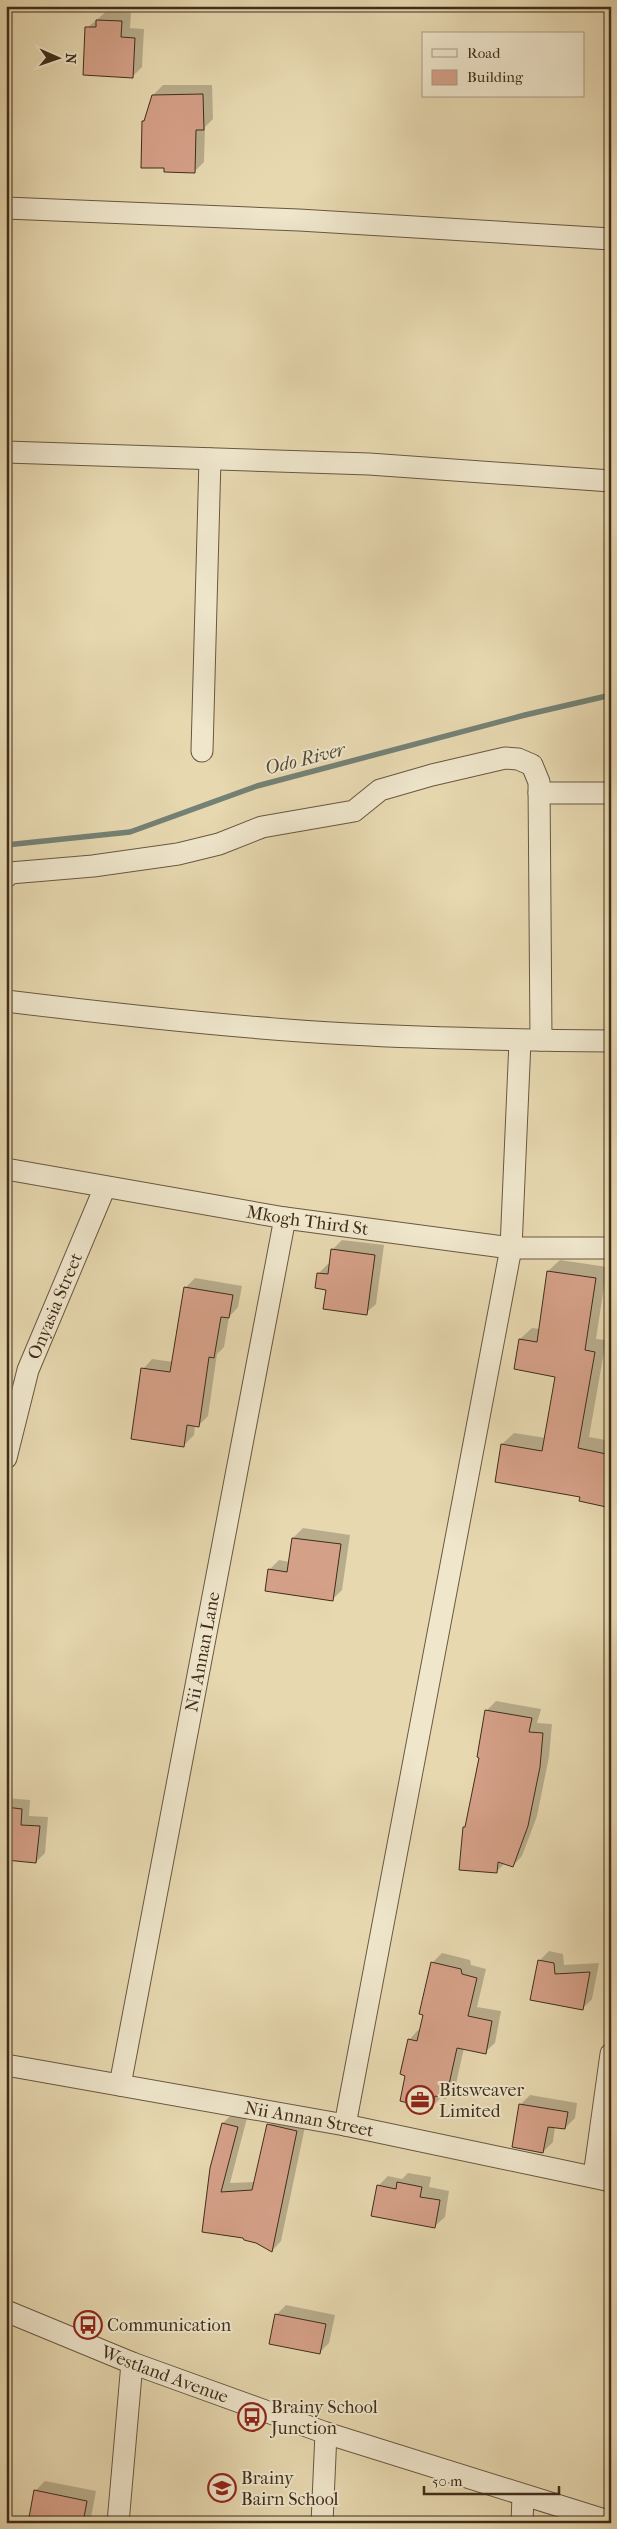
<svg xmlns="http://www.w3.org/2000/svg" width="617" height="2529" viewBox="0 0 617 2529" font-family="'IM FELL French Canon',serif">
<rect width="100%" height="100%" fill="#e7d8b0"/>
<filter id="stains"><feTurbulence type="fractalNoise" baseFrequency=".004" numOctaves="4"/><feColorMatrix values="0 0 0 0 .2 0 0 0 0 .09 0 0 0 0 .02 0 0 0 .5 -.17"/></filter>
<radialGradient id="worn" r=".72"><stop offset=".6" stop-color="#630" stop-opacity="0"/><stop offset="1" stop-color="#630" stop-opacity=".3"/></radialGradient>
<path fill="#0003" d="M107,11L131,12L130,28L144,29L142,67L133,76L87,28Z
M163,85H212L213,119L205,127L204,162L194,172L165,167L143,121L146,118L153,95Z
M342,1240L384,1245L376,1304L366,1313L327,1289L318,1274L328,1264H331L333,1249Z
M560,1260L607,1267L596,1339L606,1340L589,1437L611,1441V1506L582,1496L496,1481L502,1444L514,1433L546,1438L557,1376L520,1339L532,1328L540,1329L548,1271Z
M195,1278L242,1286L238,1307L229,1317L224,1347L217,1354L208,1416L198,1426L195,1425L194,1435L184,1445L143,1369L152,1359L173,1362L185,1288Z
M303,1528L350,1535L342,1590L332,1600L269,1570L279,1560L290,1562L293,1538Z
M496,1701L541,1709L537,1723L552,1724L549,1757L537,1816L522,1856L513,1866L505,1863L496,1872L464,1827L467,1825L481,1757L486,1711Z
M6,1798L30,1800L29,1816L48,1817L45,1853L36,1862L6,1859Z
M549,1951L563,1954L564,1965L599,1963L592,1999L582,2009L539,1961Z
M442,1953L470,1960L471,1965L486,1969L477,2007L501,2011L495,2043L485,2052L464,2048L455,2088L445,2097L442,2096L432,2107L407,2075L409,2040L418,2030L421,2031L432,1963Z
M530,2095L577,2103L575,2118L565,2128L555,2126L553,2142L543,2152L520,2105Z
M232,2114L247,2118L230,2183L256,2182L269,2125L278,2116L306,2122L281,2241L272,2251L244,2237L204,2231L223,2123Z
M408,2173L431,2177L429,2187L449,2191L445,2217L435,2226L378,2186L388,2176L402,2179Z
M286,2305L335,2315L329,2343L319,2353L276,2315Z
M45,2481L96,2491L90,2523H29L35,2491Z"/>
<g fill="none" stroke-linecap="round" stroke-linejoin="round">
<path stroke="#748175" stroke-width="5.5" d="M6,845L130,832L257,786L525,715L611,695"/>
</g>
<path fill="#d5a088" stroke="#3f2d1a" d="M96,20L122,21L121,37L135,38L133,78L83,75L85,27H96Z
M203,94L204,130H196L195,173L164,172V168H141L142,121H144L152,95Z
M331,1249L375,1255L367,1315L323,1309L326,1290L315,1288L317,1273L328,1274Z
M547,1271L596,1278L585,1350L595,1352L578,1448L611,1455V1508L579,1501L580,1497L495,1482L501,1444L542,1451L555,1377L514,1369L519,1339L537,1342Z
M184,1287L233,1295L229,1318L221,1317L214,1358L209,1357L199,1427L187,1425L184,1447L131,1439L141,1368L170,1372Z
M292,1538L341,1544L333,1601L265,1591L268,1569L287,1572Z
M485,1710L532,1718L529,1732L543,1733L540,1767L528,1826L513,1867L498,1862L497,1873L459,1870L463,1827H465L479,1758L477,1757Z
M6,1807L22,1809L21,1825L40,1826L36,1863L6,1860Z
M538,1960L554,1963L555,1974L590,1972L583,2010L530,2000Z
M431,1962L461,1969L462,1974L477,1978L468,2016L492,2021L486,2054L457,2048L446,2098L435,2096L432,2109L400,2101L405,2076L400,2074L408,2039L417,2041L423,2015L419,2014Z
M519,2104L568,2112L565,2129L548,2127L543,2153L512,2147Z
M222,2123L238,2127L221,2192L252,2190L267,2124L297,2131L272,2252L256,2243L244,2240L243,2238L202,2232L210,2168Z
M397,2182L422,2187L420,2197L440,2200L435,2228L371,2216L377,2185L396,2189Z
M275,2314L326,2324L320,2354L269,2344Z
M34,2490L87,2501L83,2523H28Z"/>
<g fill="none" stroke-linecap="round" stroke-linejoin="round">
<defs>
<g id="minor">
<path d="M6,208L299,220L611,239"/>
<path d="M6,452L369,464L611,481"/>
<path d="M202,751L210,459"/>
<path d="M539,793H611"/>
<path d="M6,877L10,873L93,866L178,854L219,844L262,827L354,811L380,790L432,775L505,758L518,759L532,765L539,782L541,1040"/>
<path d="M6,1001C120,1015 235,1028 349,1034C437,1039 524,1040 611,1041"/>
<path id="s1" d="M6,1169L285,1218L511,1248H611"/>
<path id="s2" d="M6,1458L28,1370L105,1187"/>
<path id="s3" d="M6,2065L345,2125L611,2181"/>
<path id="s4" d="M120,2085L285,1218"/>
<path d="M345,2125L511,1248L520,1041"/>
<path d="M594,2176L611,2054"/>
<path id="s5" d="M6,2311L132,2363L326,2433L611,2522"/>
<path d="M118,2523L132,2363"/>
<path d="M322,2523L326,2433"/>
<path d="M522,2523L523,2496"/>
</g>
</defs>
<use href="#minor" stroke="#695840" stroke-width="23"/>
<use href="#minor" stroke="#efe6cc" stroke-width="21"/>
</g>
<defs>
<symbol id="office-ring" viewBox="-11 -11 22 22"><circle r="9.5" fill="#efe6cc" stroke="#8f2418" stroke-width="1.5"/><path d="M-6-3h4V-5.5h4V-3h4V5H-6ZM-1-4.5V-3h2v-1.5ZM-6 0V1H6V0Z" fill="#8f2418"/></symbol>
<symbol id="bus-ring" viewBox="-11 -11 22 22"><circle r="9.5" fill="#efe6cc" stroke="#8f2418" stroke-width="1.5"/><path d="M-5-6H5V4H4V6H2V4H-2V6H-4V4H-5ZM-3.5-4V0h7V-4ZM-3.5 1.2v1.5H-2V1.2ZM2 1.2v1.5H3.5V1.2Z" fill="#8f2418"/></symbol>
<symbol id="school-ring" viewBox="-11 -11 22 22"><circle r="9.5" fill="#efe6cc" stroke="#8f2418" stroke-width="1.5"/><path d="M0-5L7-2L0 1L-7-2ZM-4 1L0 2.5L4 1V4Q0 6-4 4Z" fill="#8f2418"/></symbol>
</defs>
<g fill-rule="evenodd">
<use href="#office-ring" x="404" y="2084" width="32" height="32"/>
<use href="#bus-ring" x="72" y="2309" width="32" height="32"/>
<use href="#bus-ring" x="236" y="2401" width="32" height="32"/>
<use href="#school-ring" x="206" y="2472" width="32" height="32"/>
</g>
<g text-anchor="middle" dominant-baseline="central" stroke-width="4" stroke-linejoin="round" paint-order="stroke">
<g font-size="18" fill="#3f2d1a" stroke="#efe6cc">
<text stroke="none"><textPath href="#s1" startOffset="306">Mkogh Third St</textPath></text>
<text stroke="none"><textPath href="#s2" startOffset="160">Onyasia Street</textPath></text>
<text stroke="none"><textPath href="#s4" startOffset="441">Nii Annan Lane</textPath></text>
<text stroke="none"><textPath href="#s3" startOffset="308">Nii Annan Street</textPath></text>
<text stroke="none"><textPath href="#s5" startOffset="171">Westland Avenue</textPath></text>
</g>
<g font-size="18" fill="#3f2d1a" stroke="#efe6cc" text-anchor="start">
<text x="439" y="2090">Bitsweaver<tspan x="439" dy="21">Limited</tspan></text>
<text x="107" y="2325">Communication</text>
<text x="271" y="2407">Brainy School<tspan x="271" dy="21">Junction</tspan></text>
<text x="241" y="2478">Brainy<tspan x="241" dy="21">Bairn School</tspan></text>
</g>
<g font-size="19" font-style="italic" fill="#514938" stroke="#efe6cc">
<text transform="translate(305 759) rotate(-14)">Odo River</text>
</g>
</g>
<rect width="617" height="2529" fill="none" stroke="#e7d8b0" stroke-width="25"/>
<rect x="8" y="8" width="602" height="2514" fill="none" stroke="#3f2d1a" stroke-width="2.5"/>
<rect x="12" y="12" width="592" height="2504" fill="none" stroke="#3f2d1a"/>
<rect x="422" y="32" width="162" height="65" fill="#efe6cc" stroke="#a99c85"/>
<rect x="432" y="49" width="25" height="8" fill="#efe6cc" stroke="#a99c85"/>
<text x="467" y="58" font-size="15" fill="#3f2d1a">Road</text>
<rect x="432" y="70" width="25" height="15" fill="#d5a088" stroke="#a99c85"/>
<text x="467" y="82" font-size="15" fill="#3f2d1a">Building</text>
<g transform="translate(58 58) rotate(92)" stroke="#efe6cc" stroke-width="4" paint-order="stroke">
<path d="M0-4L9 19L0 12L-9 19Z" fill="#3f2d1a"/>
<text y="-8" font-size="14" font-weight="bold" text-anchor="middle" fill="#3f2d1a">N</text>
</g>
<path d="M424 2486v8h135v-8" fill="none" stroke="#3f2d1a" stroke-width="2.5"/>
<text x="432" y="2486" font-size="15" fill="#3f2d1a" stroke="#efe6cc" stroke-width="4" paint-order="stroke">50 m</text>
<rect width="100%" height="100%" filter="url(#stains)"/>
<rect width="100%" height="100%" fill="url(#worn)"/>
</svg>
